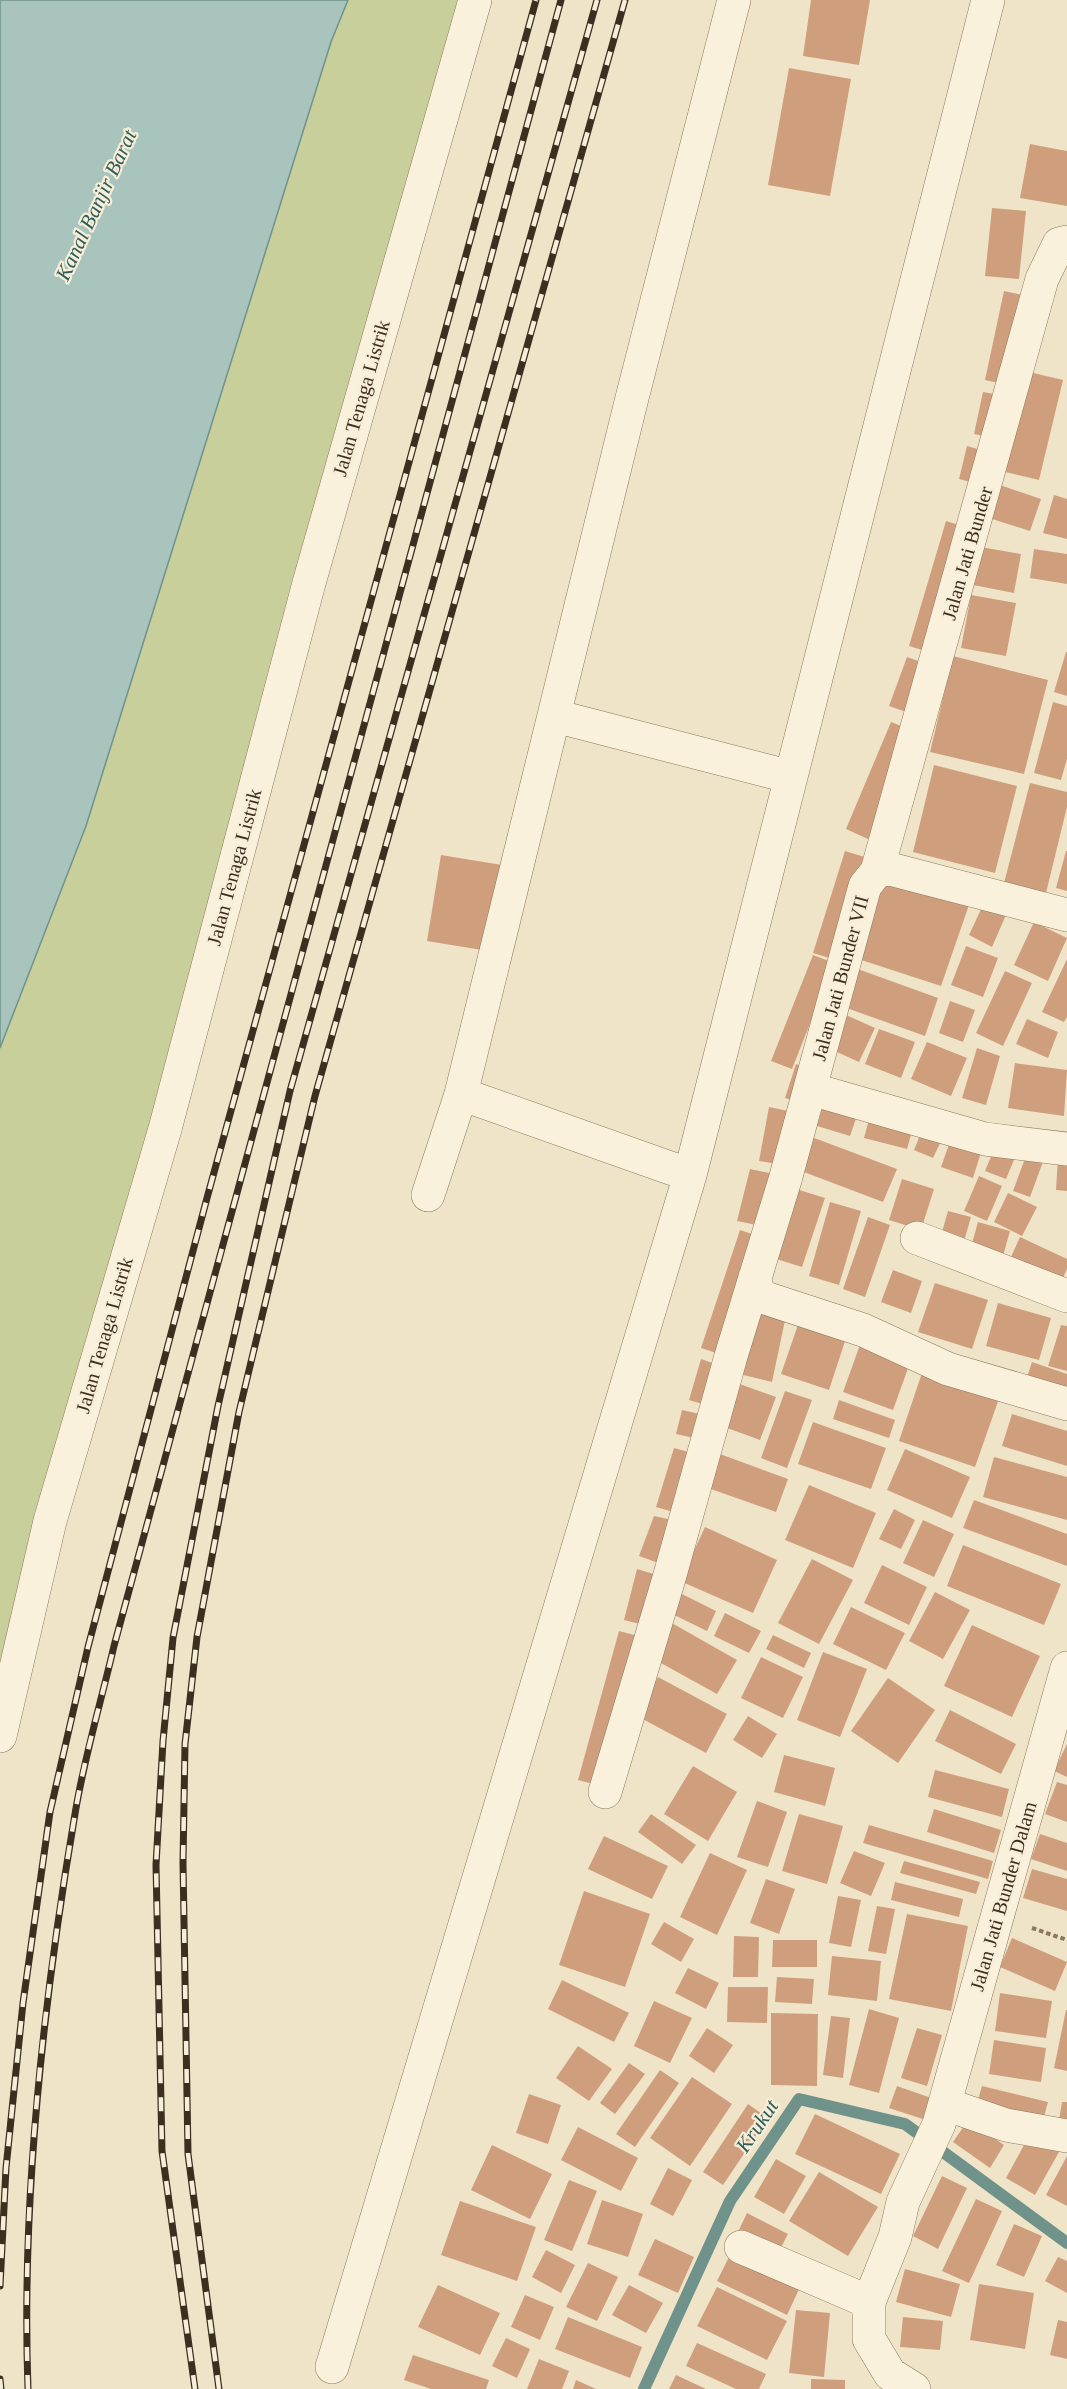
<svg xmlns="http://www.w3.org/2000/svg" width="1067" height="2389" viewBox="0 0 1067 2389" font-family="Georgia,serif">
<rect width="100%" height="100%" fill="#f0e4c8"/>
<path fill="#c9cf9b" d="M348,0H470L0,1734V1048L86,826L331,42Z"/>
<path fill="#a9c4bc" stroke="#6f938a" stroke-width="1.5" d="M0,0H348L331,42L86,826L0,1048Z"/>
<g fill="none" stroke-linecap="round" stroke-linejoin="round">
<path stroke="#6f938a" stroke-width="12" d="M644,2389L730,2201L799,2099L905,2124L1067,2243"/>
</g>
<path fill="#cf9f7d" d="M811,0H870L859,65L803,56Z
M789,68L851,79L830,196L768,185Z
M1030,144L1067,151V206L1020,198Z
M992,208L1026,211L1019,279L985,276Z
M1004,291L1032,297L1012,386L985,380Z
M1025,371L1063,380L1039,480L1001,471Z
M983,392L1004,396L994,438L974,434Z
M967,446L988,452L981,485L959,479Z
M1000,485L1041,499L1030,531L989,518Z
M1054,495L1067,499V539L1043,533Z
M946,521L969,528L932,653L909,646Z
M975,546L1021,554L1014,593L968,584Z
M1034,549L1067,554V584L1030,578Z
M971,595L1016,603L1006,656L961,648Z
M1066,652H1067V696L1054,692Z
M953,656L1048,680L1024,774L930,752Z
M907,657L927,664L909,713L889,706Z
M1053,702L1067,706V759L1061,780L1034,773Z
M891,722L914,731L868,839L846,829Z
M934,765L1017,786L995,873L913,852Z
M1030,783L1067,792V807L1046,893L1004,883Z
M845,851L871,859L839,961L813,953Z
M1066,851H1067V891L1056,888Z
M441,855L502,865L488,951L427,941Z
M879,875L969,905L941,986L852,957Z
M983,905L1006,915L992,947L969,935Z
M1034,922L1067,938L1048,981L1014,965Z
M966,946L998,958L983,997L951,985Z
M813,955L834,963L792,1069L771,1061Z
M1067,959V1017L1064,1022L1042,1012Z
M855,968L938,998L925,1036L841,1006Z
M1005,971L1032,983L1003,1046L976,1033Z
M950,1001L975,1010L963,1042L939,1033Z
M844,1014L875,1028L859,1062L828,1048Z
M1027,1019L1058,1032L1048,1058L1016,1044Z
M879,1029L915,1042L901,1078L865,1064Z
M927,1042L967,1058L951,1096L911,1079Z
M977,1048L1000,1056L986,1105L962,1098Z
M1015,1063L1067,1070L1064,1116L1008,1108Z
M796,1064L813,1070L802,1103L785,1098Z
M825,1099L859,1110L850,1136L817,1126Z
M769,1107L793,1112L783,1165L759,1161Z
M871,1112L914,1124L907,1149L864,1138Z
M923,1128L943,1137L933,1158L914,1150Z
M809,1136L897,1169L883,1202L796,1169Z
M952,1136L983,1146L973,1178L941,1167Z
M995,1147L1016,1155L1006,1179L985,1171Z
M1027,1153L1044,1159L1030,1197L1013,1191Z
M1058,1157L1067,1158V1191L1056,1190Z
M750,1169L779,1175L766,1227L737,1221Z
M979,1176L1002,1186L987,1221L964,1211Z
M902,1179L934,1189L921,1230L889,1220Z
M793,1188L825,1198L802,1267L770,1257Z
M1008,1193L1037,1207L1022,1236L994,1222Z
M830,1202L861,1211L839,1285L809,1276Z
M948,1211L971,1217L963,1245L940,1239Z
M868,1217L890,1225L865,1297L843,1289Z
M978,1222L1010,1231L1001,1263L969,1254Z
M740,1230L761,1237L722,1355L701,1348Z
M1020,1237L1067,1259V1269L1057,1291L1006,1268Z
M893,1270L922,1281L911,1313L881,1302Z
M935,1283L988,1300L972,1349L918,1332Z
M755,1303L787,1311L772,1382L739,1374Z
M998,1303L1051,1318L1039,1360L986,1346Z
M801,1316L848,1332L829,1390L781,1374Z
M1061,1325L1067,1326V1371L1048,1366Z
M861,1342L911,1360L893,1410L843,1392Z
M701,1359L721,1366L709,1406L689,1400Z
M1032,1362L1067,1374V1394L1026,1380Z
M925,1364L1002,1390L975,1467L899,1441Z
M734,1382L776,1397L760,1440L719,1425Z
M785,1391L812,1400L787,1468L761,1458Z
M839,1400L895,1420L889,1438L833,1419Z
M682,1410L709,1416L703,1440L676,1434Z
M1012,1414L1067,1431V1466L1002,1446Z
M813,1422L886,1448L871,1489L798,1464Z
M674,1448L699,1455L680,1514L656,1507Z
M905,1449L970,1477L952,1518L887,1490Z
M720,1454L788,1479L776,1512L708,1488Z
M994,1457L1067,1477V1520L983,1497Z
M809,1485L876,1513L853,1568L785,1540Z
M974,1500L1067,1534V1566L963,1528Z
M894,1509L915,1520L901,1549L879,1539Z
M654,1516L677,1521L664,1565L639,1556Z
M923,1520L954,1534L934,1577L903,1563Z
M705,1527L777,1560L753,1613L680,1581Z
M963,1545L1061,1584L1044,1625L947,1586Z
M812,1559L853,1580L819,1644L778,1623Z
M882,1565L927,1587L909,1625L864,1603Z
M637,1569L657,1575L644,1625L624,1620Z
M676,1591L716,1611L707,1631L666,1611Z
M935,1592L970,1610L943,1659L909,1641Z
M851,1607L905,1633L886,1670L833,1644Z
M725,1613L761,1631L749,1653L714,1636Z
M670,1622L737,1660L717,1694L650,1657Z
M972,1625L1040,1656L1012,1717L944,1686Z
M619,1631L642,1637L601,1786L578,1780Z
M773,1635L811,1653L804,1668L766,1649Z
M823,1652L867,1669L840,1737L797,1720Z
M761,1657L803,1677L783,1718L741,1698Z
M658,1677L727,1714L706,1753L637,1716Z
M888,1678L935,1710L898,1763L851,1731Z
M950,1710L1016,1744L1001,1774L935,1741Z
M748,1716L777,1734L762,1758L733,1740Z
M1067,1744V1777L1054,1771Z
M784,1755L835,1768L825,1806L774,1792Z
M693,1766L737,1792L708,1841L664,1814Z
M935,1770L1009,1789L1002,1817L928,1797Z
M1057,1782L1067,1785V1822L1045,1814Z
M757,1801L787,1812L768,1867L737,1857Z
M934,1809L1001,1830L994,1853L927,1832Z
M651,1814L696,1845L682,1864L638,1832Z
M799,1814L843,1826L827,1884L782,1871Z
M869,1825L993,1861L988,1879L863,1843Z
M1040,1834L1067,1843V1871L1031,1859Z
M604,1836L668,1866L652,1899L588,1869Z
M854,1851L885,1863L871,1896L840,1883Z
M710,1853L747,1870L717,1935L680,1917Z
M904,1861L980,1882L976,1894L900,1873Z
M1032,1869L1067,1879V1911L1023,1898Z
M766,1879L795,1889L779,1934L750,1923Z
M895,1882L963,1899L959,1917L891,1900Z
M584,1891L650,1914L625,1987L559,1965Z
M838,1896L861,1900L851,1947L829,1943Z
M877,1906L895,1909L886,1954L868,1951Z
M907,1914L968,1926L951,2011L889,1999Z
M664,1922L694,1939L681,1962L651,1944Z
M734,1936L759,1937L758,1977H733Z
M1012,1938L1067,1962L1055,1991L1000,1967Z
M773,1940H817V1967H772Z
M832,1956L881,1961L877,2001L828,1995Z
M688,1968L719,1983L706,2009L675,1993Z
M777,1977L814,1979L812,2004L775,2002Z
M562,1980L629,2013L614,2042L548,2009Z
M728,1987H768L767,2023L727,2022Z
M1000,1993L1052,2001L1046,2038L995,2031Z
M654,2001L692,2018L670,2063L634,2046Z
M869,2009L899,2018L879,2093L849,2085Z
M1066,2010H1067V2071L1054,2068Z
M771,2013L818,2014L817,2086L771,2085Z
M831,2016L850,2018L843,2078L823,2075Z
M707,2028L733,2045L714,2073L689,2056Z
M917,2028L942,2035L927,2086L901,2078Z
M994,2040L1046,2048L1041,2082L989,2074Z
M578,2046L612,2069L589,2101L556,2078Z
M629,2063L645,2074L615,2114L600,2103Z
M660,2070L679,2083L635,2147L616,2134Z
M692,2077L732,2104L690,2166L650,2138Z
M897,2086L937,2100L929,2121L889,2108Z
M982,2086L1048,2102L1042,2124L976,2107Z
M529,2094L561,2105L548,2144L516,2133Z
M1062,2102H1067V2127L1058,2126Z
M748,2104L768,2118L723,2185L703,2172Z
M815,2114L900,2154L881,2194L795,2154Z
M968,2120L1004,2145L990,2168L953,2142Z
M578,2127L638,2158L621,2191L561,2160Z
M1029,2136L1059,2152L1035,2195L1006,2178Z
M492,2145L552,2174L530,2219L471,2190Z
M1067,2156V2206L1046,2195Z
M776,2159L806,2176L784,2214L754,2197Z
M668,2168L692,2180L673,2216L650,2204Z
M819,2172L878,2207L848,2256L789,2221Z
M942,2176L967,2188L938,2249L913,2236Z
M569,2180L597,2191L572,2251L544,2240Z
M976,2199L1002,2211L969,2283L942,2271Z
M602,2200L643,2214L628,2257L587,2244Z
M460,2201L536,2227L517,2281L441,2255Z
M747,2213L788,2234L777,2255L737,2234Z
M1014,2224L1042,2236L1024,2277L996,2265Z
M655,2239L694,2257L678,2293L638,2275Z
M546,2250L575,2265L561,2293L532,2277Z
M732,2251L801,2285L787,2315L717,2281Z
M1058,2257L1067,2261V2293L1045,2281Z
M588,2263L618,2277L597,2321L566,2307Z
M905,2269L960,2284L951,2317L896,2302Z
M979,2284L1034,2293L1025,2349L970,2340Z
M438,2285L500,2313L480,2355L418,2327Z
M629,2285L663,2303L646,2333L612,2315Z
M717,2287L787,2321L767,2360L697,2326Z
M525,2295L554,2307L540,2340L511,2327Z
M796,2310L830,2313L824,2377L789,2373Z
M568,2317L642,2347L630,2378L555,2349Z
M903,2317L943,2321L940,2350L900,2347Z
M1058,2320L1067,2322V2359L1050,2355Z
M506,2338L530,2349L517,2378L492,2366Z
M697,2343L766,2374L759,2389H736L686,2366Z
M413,2355L489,2380L486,2389H431L404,2380Z
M539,2359L569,2371L562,2389H527Z
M676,2375L706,2389H669Z
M811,2379L845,2380V2389H811Z
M576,2380L596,2389H573Z"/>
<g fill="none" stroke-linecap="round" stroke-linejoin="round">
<defs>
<path id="minor" d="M555,716L791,777
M877,871L1042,279L1059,244L1067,242
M811,1089L985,1139L1067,1149
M461,1094L690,1175
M428,1195L461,1094L631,402L734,0
M917,1238L1067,1296
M755,1277L756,1287L762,1297L863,1330L948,1369L1067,1404
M0,1736L50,1521L165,1129L309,583L475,0
M605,1792L670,1575L731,1356L785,1180L865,886L877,871L890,869L1067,915
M945,2104L1006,2125L1067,2136
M741,2247L869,2302
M332,2367L690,1175L988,0
M914,2389L890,2374L869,2339V2302L895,2237L903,2202L939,2124L1067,1668"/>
</defs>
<use href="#minor" stroke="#8d765c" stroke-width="34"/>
<path stroke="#8d765c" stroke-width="4" stroke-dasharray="4.5 3" stroke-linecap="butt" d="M1032,1928L1067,1940"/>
<use href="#minor" stroke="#faf1dc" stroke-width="33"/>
<defs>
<path id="rail" d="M0,2286L6,2168L23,2003L50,1812L88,1647L207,1198L536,0
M0,2379L1,2389
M28,2389C21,2199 43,2002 75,1814C84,1758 101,1702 114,1646L561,0
M195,2389L162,2151L156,1865L163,1741L173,1638L218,1406L290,1091L597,0
M219,2389L188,2154L183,1863L185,1744L197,1637L239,1412L315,1096L625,0"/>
</defs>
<use href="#rail" stroke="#3d2e20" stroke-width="7"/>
<use href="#rail" stroke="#f7eed8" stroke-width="4.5" stroke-dasharray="14" stroke-linecap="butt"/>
</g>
<g text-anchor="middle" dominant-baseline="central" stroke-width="4.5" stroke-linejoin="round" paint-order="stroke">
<g font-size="20" fill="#3d2e20" stroke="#f7eed8">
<text transform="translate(361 398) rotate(-74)">Jalan Tenaga Listrik</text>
<text transform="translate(967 553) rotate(-74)">Jalan Jati Bunder</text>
<text transform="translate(234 867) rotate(-75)">Jalan Tenaga Listrik</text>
<text transform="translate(840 978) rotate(-75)">Jalan Jati Bunder VII</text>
<text transform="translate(104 1335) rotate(-74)">Jalan Tenaga Listrik</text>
<text transform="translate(1003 1896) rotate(-74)">Jalan Jati Bunder Dalam</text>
</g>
<g font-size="21" font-style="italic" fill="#2f5d5a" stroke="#f7eed8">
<text transform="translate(96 205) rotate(-65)">Kanal Banjir Barat</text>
<text transform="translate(757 2126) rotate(-56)">Krukut</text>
</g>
</g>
</svg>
